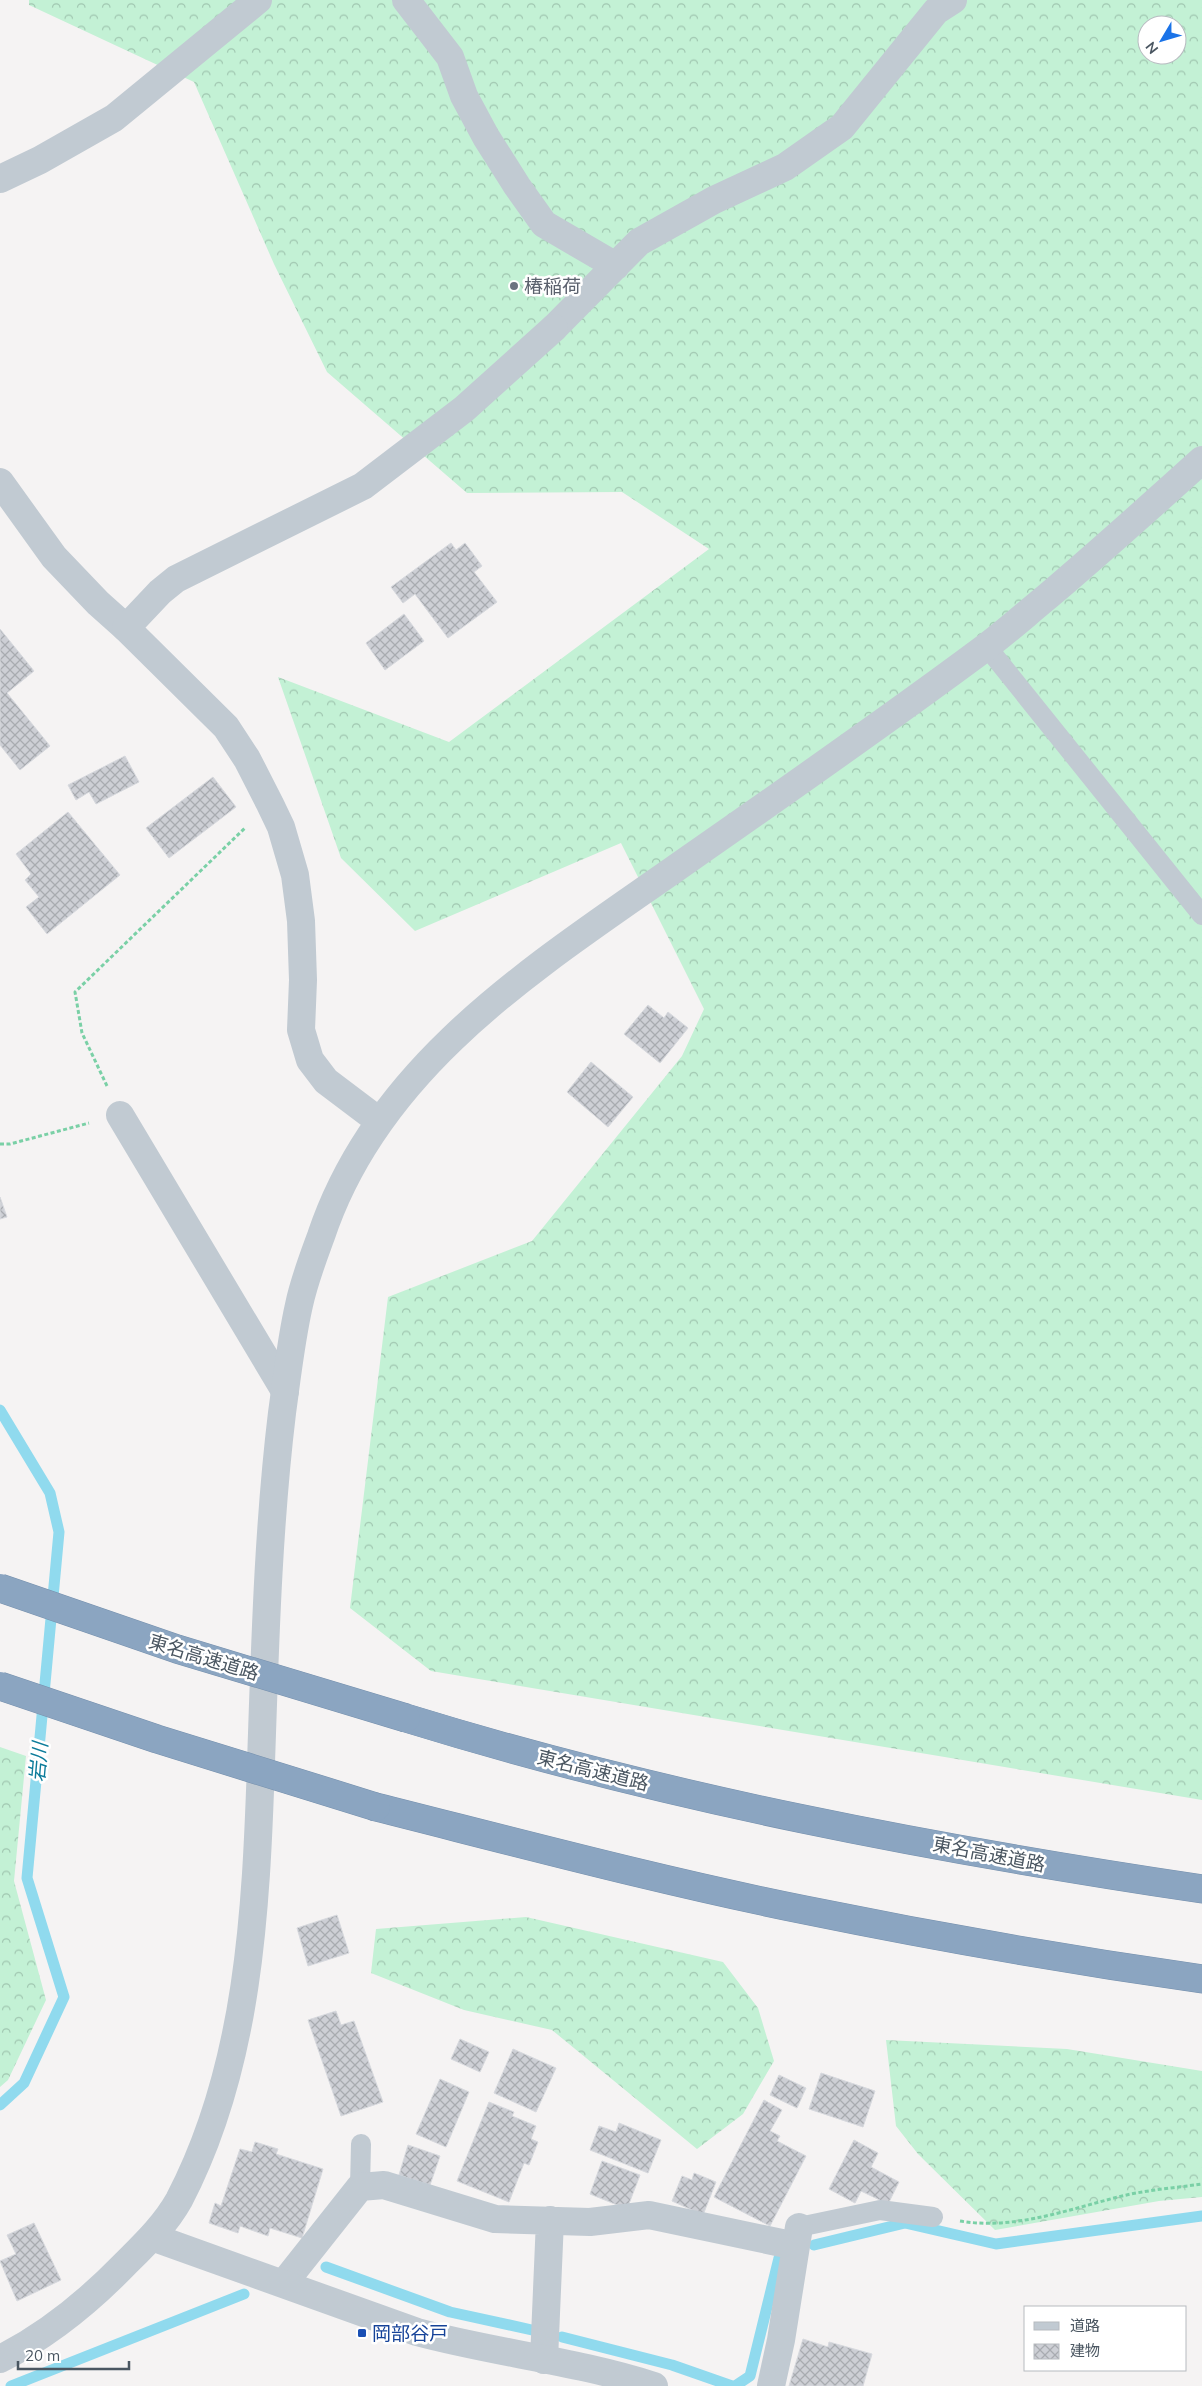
<svg xmlns="http://www.w3.org/2000/svg" width="1202" height="2386" viewBox="0 0 1202 2386" font-family="Mulish,'Noto Sans JP',sans-serif">
<defs>
<pattern id="forest-crowns" width="20" height="18" patternUnits="userSpaceOnUse" patternTransform="scale(1.25)"><rect width="20" height="18" fill="#c3f1d5"/><path d="M2 6a3 3 0 1 1 6 0M12 15a3 3 0 1 1 6 0" fill="none" stroke="#a0c6b0"/></pattern>
<pattern id="building-cross-hatch" width="8" height="8" patternUnits="userSpaceOnUse" patternTransform="scale(1.25)"><rect width="8" height="8" fill="#cdcfd5"/><path d="M0 0l8 8M0 8l8-8" fill="none" stroke="#a8abb0"/></pattern>
</defs>
<rect width="100%" height="100%" fill="#f5f3f3"/>
<path fill="url(#forest-crowns)" fill-rule="evenodd" d="M29,0H1202V1800L431,1671L350,1608L388,1297L532,1241L682,1056L704,1009L621,843L415,931L341,858L278,677L449,742L709,549L622,492L467,493L327,372L274,264L194,82L29,5ZM1147,25H1177V55H1147Z
M0,1747L26,1756L14,1881L46,2000L8,2080L0,2087Z
M526,1917L723,1962L758,2008L774,2061L743,2114L697,2149L552,2030L464,2010L371,1973L376,1929Z
M886,2040L1067,2049L1202,2071V2197L1159,2201L995,2230L918,2154L896,2126Z"/>
<g fill="none" stroke-linecap="round" stroke-linejoin="round">
<path stroke="#90daee" stroke-width="11" d="M0,1410L50,1493L59,1532L27,1878L64,1997L24,2083L0,2105
M814,2245L905,2223L996,2244L1202,2216
M326,2267L450,2312L532,2330
M562,2337L672,2365L732,2386
M11,2386L244,2294
M735,2386L750,2376L779,2258"/>
</g>
<path fill="url(#building-cross-hatch)" stroke="#d7d9de" d="M451,543L456,550L465,543L482,566L474,572L497,602L448,638L415,594L403,603L391,587Z
M404,614L424,641L385,670L366,643Z
M0,629L34,671L7,693L50,746L20,770L0,745Z
M125,756L139,782L96,804L89,792L76,800L68,785Z
M213,777L236,807L169,858L146,828Z
M68,812L120,875L47,934L26,907L39,897L25,880L31,874L16,854Z
M648,1005L664,1018L668,1012L688,1028L660,1063L624,1034Z
M591,1062L633,1097L608,1127L567,1092Z
M0,1197L7,1217L0,1219Z
M337,1915L349,1953L308,1966L297,1928Z
M336,2011L341,2025L354,2021L383,2102L341,2116L308,2020Z
M460,2039L489,2052L480,2072L451,2059Z
M513,2049L556,2068L536,2112L494,2093Z
M821,2073L875,2091L863,2127L809,2109Z
M779,2075L806,2088L797,2108L770,2095Z
M440,2079L469,2092L446,2147L416,2134Z
M764,2100L782,2110L770,2131L780,2136L777,2141L806,2156L770,2226L714,2197Z
M489,2102L514,2112L512,2116L536,2126L531,2139L538,2142L529,2165L524,2163L509,2202L457,2181Z
M619,2123L661,2140L648,2173L590,2150L599,2126L616,2132Z
M854,2140L878,2153L871,2167L899,2182L888,2204L861,2191L855,2203L829,2189Z
M255,2142L278,2149L276,2154L323,2169L302,2238L270,2228L268,2236L240,2226L238,2233L209,2223L215,2203L221,2206L240,2149L252,2152Z
M408,2145L440,2156L430,2185L399,2175Z
M602,2161L640,2175L627,2209L590,2194Z
M694,2173L716,2182L703,2215L672,2201L682,2176L692,2180Z
M34,2223L61,2280L17,2301L0,2261L16,2254L7,2235Z
M803,2339L828,2347L829,2342L872,2354L863,2386H789Z"/>
<g fill="none" stroke-linecap="round" stroke-linejoin="round">
<defs>
<path id="motorway" d="M406,1718C665,1798 934,1849 1202,1889
M376,1807C519,1843 661,1881 805,1910C937,1937 1069,1960 1202,1979"/>
</defs>
<use href="#motorway" stroke="#7690ad" stroke-width="29"/>
<path stroke="#7ad0a6" stroke-width="3" stroke-dasharray="4 2.5" stroke-linecap="butt" d="M107,1086L82,1033L75,992L245,828
M0,1144H10L89,1123
M960,2221C1014,2230 1067,2210 1118,2197C1145,2190 1174,2188 1202,2184"/>
<path stroke="#c1cad2" stroke-width="20" d="M987,647L1202,915
M360,2187L361,2144
M799,2227L880,2210L933,2217"/>
<path stroke="#c1cad2" stroke-width="28" d="M406,0L450,57L464,96L486,137L517,186L544,224L616,266
M0,179L40,160L114,118L258,0
M554,328L639,242L714,200L785,167L842,127L936,11L953,0
M0,482L54,557L98,603L126,628
M120,1115L285,1391
M284,2283L360,2187L384,2185L495,2219L590,2222L649,2215L796,2246
M544,2360L550,2220
M771,2386L781,2340L799,2227"/>
<path stroke="#c1cad2" stroke-width="28" d="M379,1121L326,1081L310,1060L301,1030L303,980L301,921L295,875L281,827L270,804L247,759L226,727L126,628L160,592L176,579L363,486L464,409L554,328
M152,2237L417,2332C495,2353 577,2361 654,2386
M0,2359C48,2335 87,2303 124,2265C144,2245 165,2225 179,2200C249,2066 256,1911 261,1763C265,1646 268,1529 282,1413C287,1377 291,1340 299,1305C304,1281 313,1258 321,1236C379,1061 543,962 686,861C785,792 885,722 982,650C1005,633 1026,614 1048,596C1100,552 1151,506 1202,460"/>
<use href="#motorway" stroke="#8ba5c1" stroke-width="28"/>
<defs>
<path id="motorway-bridge" d="M0,1588L177,1649L406,1718
M0,1686L157,1739L376,1807"/>
</defs>
<use href="#motorway-bridge" stroke="#7690ad" stroke-width="29" stroke-linecap="butt"/>
<use href="#motorway-bridge" stroke="#8ba5c1" stroke-width="28"/>
</g>
<circle fill="#6b7280" stroke="#fff" stroke-width="2" cx="514" cy="286" r="5"/>
<rect fill="#1a4fb4" stroke="#fff" stroke-width="2" x="357" y="2328" width="10" height="10" rx="2.5"/>
<g text-anchor="middle" dominant-baseline="central" stroke-width="5" stroke-linejoin="round" paint-order="stroke">
<g font-size="19" fill="#5b616d" stroke="#fff" text-anchor="start">
<text x="524" y="286">椿稲荷</text>
</g>
<g font-size="19" fill="#4a5661" stroke="#fff">
<text transform="translate(204 1657) rotate(17)">東名高速道路</text>
<text transform="translate(593 1770) rotate(14)">東名高速道路</text>
<text transform="translate(989 1854) rotate(11)">東名高速道路</text>
</g>
<g font-size="19" fill="#164399" stroke="#fff" text-anchor="start">
<text x="372" y="2333">岡部谷戸</text>
</g>
<g font-size="20" font-style="italic" fill="#0c7c9b" stroke="#fff">
<text transform="translate(38 1762) rotate(-85)">岩川</text>
</g>
</g>
<rect x="1024" y="2306" width="162" height="65" fill="#ffffff" stroke="#b7bbc0"/>
<rect x="1034" y="2322" width="25" height="8" fill="#c1cad2" stroke="#b7bbc0"/>
<text x="1070" y="2331" font-size="15" fill="#4a5661">道路</text>
<rect x="1034" y="2344" width="25" height="15" fill="url(#building-cross-hatch)" stroke="#b7bbc0"/>
<text x="1070" y="2356" font-size="15" fill="#4a5661">建物</text>
<g transform="translate(1162 40) rotate(232)"><circle r="24" fill="#ffffff" stroke="#b7bbc0"/>
<path d="M0-4L9 19L0 12L-9 19Z" fill="#1a73e8"/>
<text y="-8" font-size="14" font-weight="bold" text-anchor="middle" fill="#4a5661">N</text>
</g>
<path d="M18 2361v8h111v-8" fill="none" stroke="#4a5661" stroke-width="2.5"/>
<text x="25" y="2361" font-size="15" fill="#4a5661" stroke="#ffffff" stroke-width="4" paint-order="stroke">20 m</text>
</svg>
